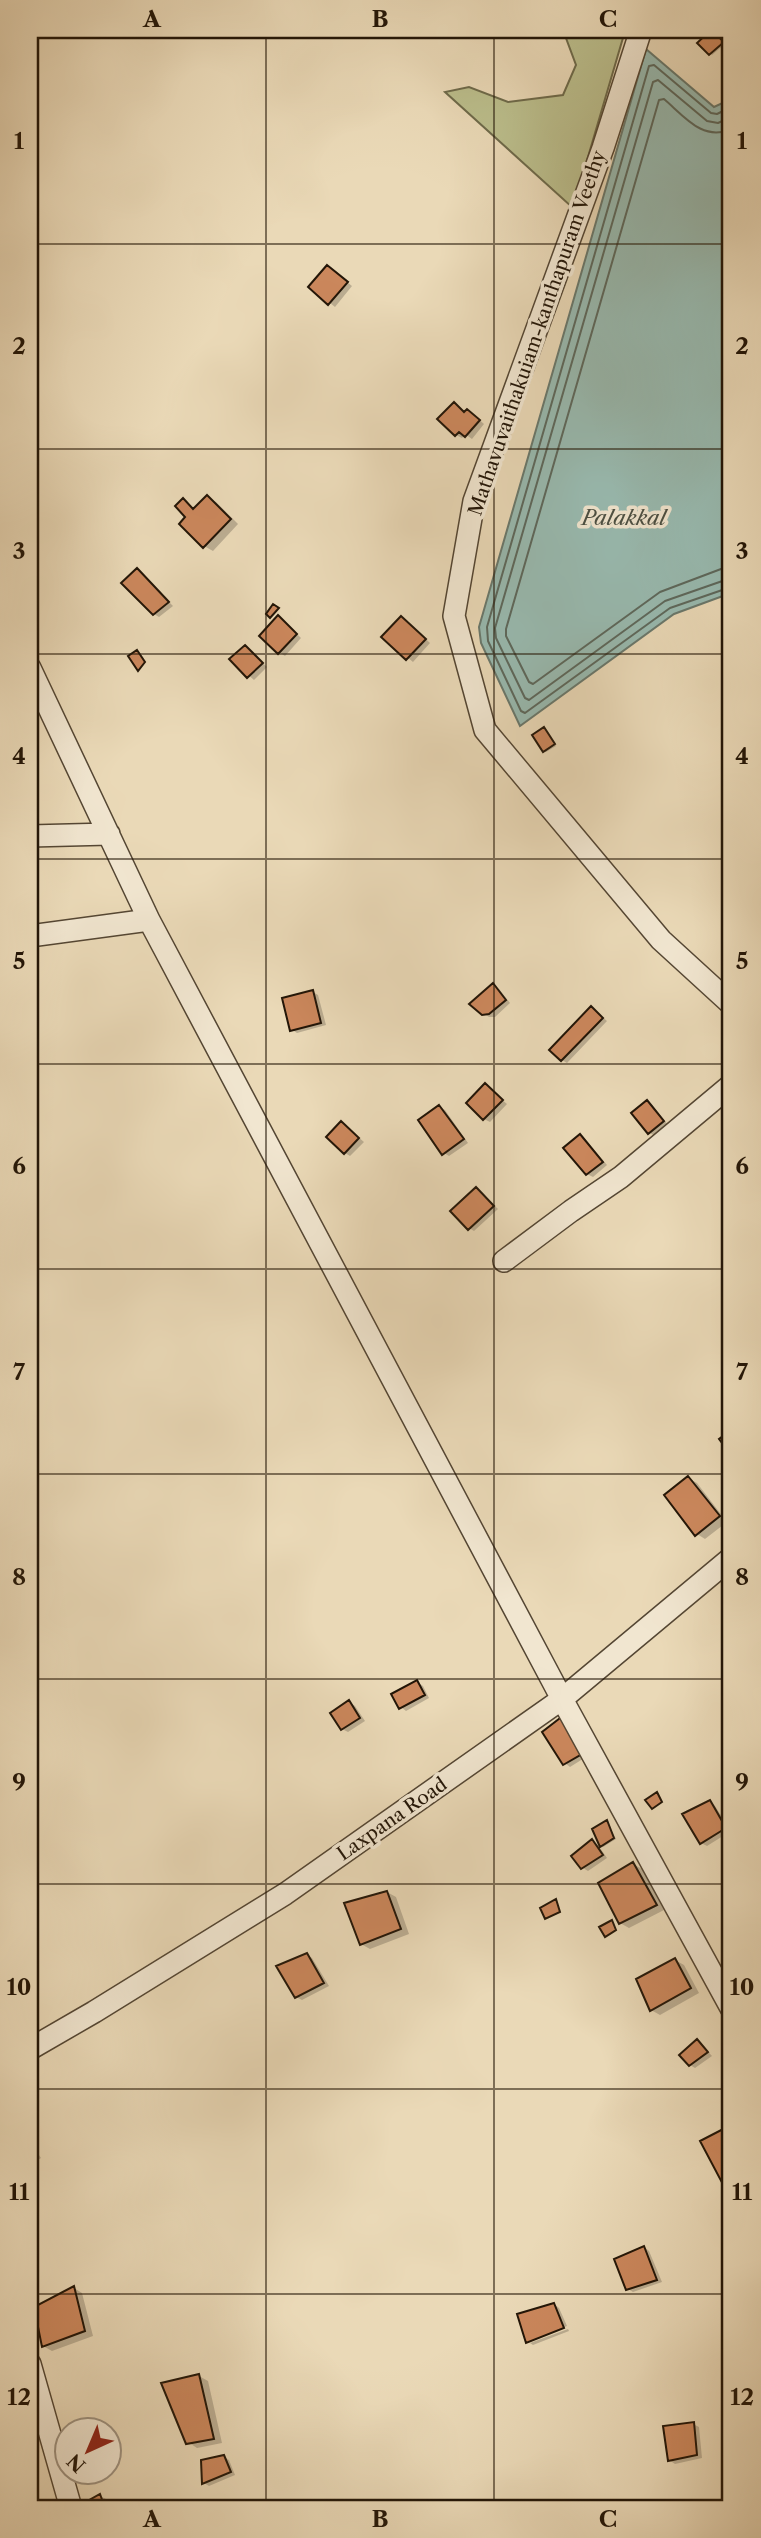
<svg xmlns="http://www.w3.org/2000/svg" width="761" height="2538" viewBox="0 0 761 2538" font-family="'Libre Caslon Text',serif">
<rect width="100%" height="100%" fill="#ead9b7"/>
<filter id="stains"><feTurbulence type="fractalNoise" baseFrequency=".00286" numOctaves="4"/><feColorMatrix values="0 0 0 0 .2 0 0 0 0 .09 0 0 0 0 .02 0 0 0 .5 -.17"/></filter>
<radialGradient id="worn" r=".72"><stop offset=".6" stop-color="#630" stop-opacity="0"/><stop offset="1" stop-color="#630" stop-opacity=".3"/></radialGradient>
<path fill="#bbbe8c" stroke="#6e6a4a" stroke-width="2" d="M563,30L625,31L573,208L445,92L469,87L508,102L563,95L576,65Z"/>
<path fill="#98bab0" stroke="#69786c" stroke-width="2" d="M646,49L714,107L731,99V593L674,614L520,726L481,643L479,627Z"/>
<path fill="#0003" d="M712,31L725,44L712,55L700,43Z
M328,267L352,286L335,307L310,287Z
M454,404L466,413L473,414L484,424L472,439L465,434L462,438L456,435Z
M207,497L216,502L238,524L213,551L204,546L188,517L183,500L195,509Z
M137,570L173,606L159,617L154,614Z
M284,621L301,638L285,656L279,652Z
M406,621L430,643L413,662L383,637Z
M245,647L267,667L254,680L231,660Z
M546,730L556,746L546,752L544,751Z
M494,986L499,989L510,1003L495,1017H489L483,1013Z
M313,992L318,995L326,1025L297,1033L291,1029Z
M592,1008L607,1021L567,1063L562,1060Z
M486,1086L507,1104L490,1122L484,1119Z
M647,1102L652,1105L668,1125L655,1136L650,1133Z
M439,1107L445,1110L468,1143L449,1156L444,1153Z
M342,1123L364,1142L350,1156L345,1153Z
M580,1136L585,1139L607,1165L593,1177L587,1174L566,1148Z
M477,1189L498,1209L474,1231L469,1228Z
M688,1478L697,1483L727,1522L705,1539L697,1534Z
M417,1682L423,1686L429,1698L406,1711L401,1707Z
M349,1702L355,1706L365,1721L348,1732L342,1729Z
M570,1720L586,1757L570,1767L565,1763Z
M709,1802L715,1806L731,1831L707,1846L701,1843Z
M607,1822L616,1839L603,1847L601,1846Z
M592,1842L598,1845L607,1858L588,1871L583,1868Z
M633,1864L642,1869L664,1910L629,1928L620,1923Z
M387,1892L396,1897L409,1934L370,1949L361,1944Z
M307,1955L312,1958L329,1986L302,2000L296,1997Z
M675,1960L684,1965L699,1993L660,2015L651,2010Z
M698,2041L712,2056L695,2068L690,2065Z
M30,2142L41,2158L30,2165Z
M644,2247L649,2251L662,2282L633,2292L628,2289Z
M74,2288L82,2293L93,2336L52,2351L43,2346Z
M554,2304L559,2308L567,2326L528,2341Z
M568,2329L569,2331L533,2345L530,2343Z
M199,2376L208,2381L222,2443L197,2448L188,2442Z
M693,2424L699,2427L702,2458L675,2464L669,2460Z
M224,2457L229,2460L235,2475L209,2486L204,2483L203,2461Z
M100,2496L106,2499L109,2508H78Z"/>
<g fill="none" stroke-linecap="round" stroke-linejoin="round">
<path stroke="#5d685c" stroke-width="2" d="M731,107L717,114L711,113L654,65L649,66L487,627L488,641L521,711L525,713L670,608L731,587
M731,117L718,123L707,121L658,80L653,82L495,628L496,638L525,698L529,700L665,601L731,578
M731,129C703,142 684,116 664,99L659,100L506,629V636L529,682L533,684L660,592L721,569L731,567"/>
</g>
<path fill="#cb875c" stroke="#221507" stroke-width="2" d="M711,30L724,42L709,55L697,43Z
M327,265L348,282L328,305L308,287Z
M454,402L464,412L467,409L480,420L465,437L459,432L455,436L437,419Z
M207,495L231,519L203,548L179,524L185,517L175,506L183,498L193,509Z
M137,568L169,602L153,615L121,583Z
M273,604L279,608L270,618L266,614Z
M278,615L297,634L278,654L259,636Z
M401,616L426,639L406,660L381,637Z
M245,645L263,663L247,678L229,659Z
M137,650L145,662L138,671L128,656Z
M544,727L555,744L543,752L532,735Z
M493,983L506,1000L489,1014L482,1015L469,1004Z
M313,990L321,1023L290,1031L282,998Z
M591,1006L603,1018L561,1061L549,1050Z
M485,1083L503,1100L483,1120L466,1103Z
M647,1100L664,1121L648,1134L631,1113Z
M439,1105L464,1139L442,1155L418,1120Z
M341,1121L359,1138L344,1154L326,1137Z
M580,1134L603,1162L586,1175L563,1148Z
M476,1187L494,1206L468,1230L450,1211Z
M731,1430V1455L719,1439Z
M688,1476L720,1516L695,1536L664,1495Z
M417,1680L425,1695L399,1709L391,1694Z
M349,1700L360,1718L341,1730L330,1713Z
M564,1715L582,1754L563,1765L542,1732Z
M657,1792L662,1802L652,1809L645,1800Z
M710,1800L726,1828L700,1844L682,1814Z
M607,1820L614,1838L600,1847L592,1829Z
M592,1839L603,1855L581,1869L571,1856Z
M633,1862L657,1905L619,1924L598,1883Z
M387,1891L401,1929L360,1945L344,1903Z
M556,1899L560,1912L545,1919L540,1908Z
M612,1920L616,1930L605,1937L599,1927Z
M307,1953L324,1983L295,1998L276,1966Z
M675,1958L691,1988L650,2011L636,1979Z
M697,2039L708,2052L689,2066L679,2055Z
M731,2125V2190L727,2192L700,2141Z
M644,2246L657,2280L626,2290L614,2259Z
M74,2286L85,2331L42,2347L34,2307Z
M554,2303L564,2328L526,2343L517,2314Z
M199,2374L214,2439L186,2444L161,2383Z
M694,2422L697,2455L668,2461L663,2426Z
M224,2455L231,2472L202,2484L201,2460Z
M100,2494L105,2508H75Z"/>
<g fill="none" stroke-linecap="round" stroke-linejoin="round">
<defs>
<path id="minor" d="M636,30L639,36L603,148L474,501L454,616L485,730L661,940L731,1004
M30,668L149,920
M30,836L109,834
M30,936L149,920L562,1699L731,2008
M504,1261L571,1211L621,1177L731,1085
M30,2049L94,2012L285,1894L562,1699L731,1558
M30,2364L71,2508"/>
</defs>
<use href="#minor" stroke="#544633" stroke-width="24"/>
<use href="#minor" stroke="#f1e6d0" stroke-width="21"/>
</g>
<path fill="none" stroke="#221507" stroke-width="2" stroke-opacity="0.55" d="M266,30V2508M494,30V2508M30,244H731M30,449H731M30,654H731M30,859H731M30,1064H731M30,1269H731M30,1474H731M30,1679H731M30,1884H731M30,2089H731M30,2294H731"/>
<g text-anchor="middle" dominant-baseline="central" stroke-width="7" stroke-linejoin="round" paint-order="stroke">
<g font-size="19" fill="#221507" stroke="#f1e6d0">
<text transform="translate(537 333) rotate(-71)">Mathavuvaithakuiam-kanthapuram Veethy</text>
<text transform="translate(392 1819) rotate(-35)">Laxpana Road</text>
</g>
<g font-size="21" font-style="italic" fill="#4b4f42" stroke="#f1e6d0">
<text x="624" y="517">Palakkal</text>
</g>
</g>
<rect width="761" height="2538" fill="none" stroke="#ead9b7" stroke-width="77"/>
<g transform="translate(88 2451) rotate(224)"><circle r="33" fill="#f1e6d0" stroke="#9e9280" stroke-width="2"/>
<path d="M0-5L12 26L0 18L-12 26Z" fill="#8f2418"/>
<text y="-10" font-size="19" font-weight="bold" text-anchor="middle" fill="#221507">N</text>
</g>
<rect x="38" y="38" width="684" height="2462" fill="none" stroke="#221507" stroke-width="2.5"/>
<g font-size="23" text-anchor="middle" font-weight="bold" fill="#221507">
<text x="152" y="27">A</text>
<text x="380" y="27">B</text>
<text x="608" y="27">C</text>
<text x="19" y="149">1</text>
<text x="742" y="149">1</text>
<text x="19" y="354">2</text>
<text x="742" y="354">2</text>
<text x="19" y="559">3</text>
<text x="742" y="559">3</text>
<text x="19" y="764">4</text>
<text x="742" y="764">4</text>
<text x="19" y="969">5</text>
<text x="742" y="969">5</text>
<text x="19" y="1174">6</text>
<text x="742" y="1174">6</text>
<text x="19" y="1380">7</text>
<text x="742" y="1380">7</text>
<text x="19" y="1585">8</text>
<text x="742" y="1585">8</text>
<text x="19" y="1790">9</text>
<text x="742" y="1790">9</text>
<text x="19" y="1995">10</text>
<text x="742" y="1995">10</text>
<text x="19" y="2200">11</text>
<text x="742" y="2200">11</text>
<text x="19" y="2405">12</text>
<text x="742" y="2405">12</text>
<text x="152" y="2527">A</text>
<text x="380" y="2527">B</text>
<text x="608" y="2527">C</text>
</g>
<rect width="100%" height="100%" filter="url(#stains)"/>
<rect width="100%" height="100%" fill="url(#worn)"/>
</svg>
